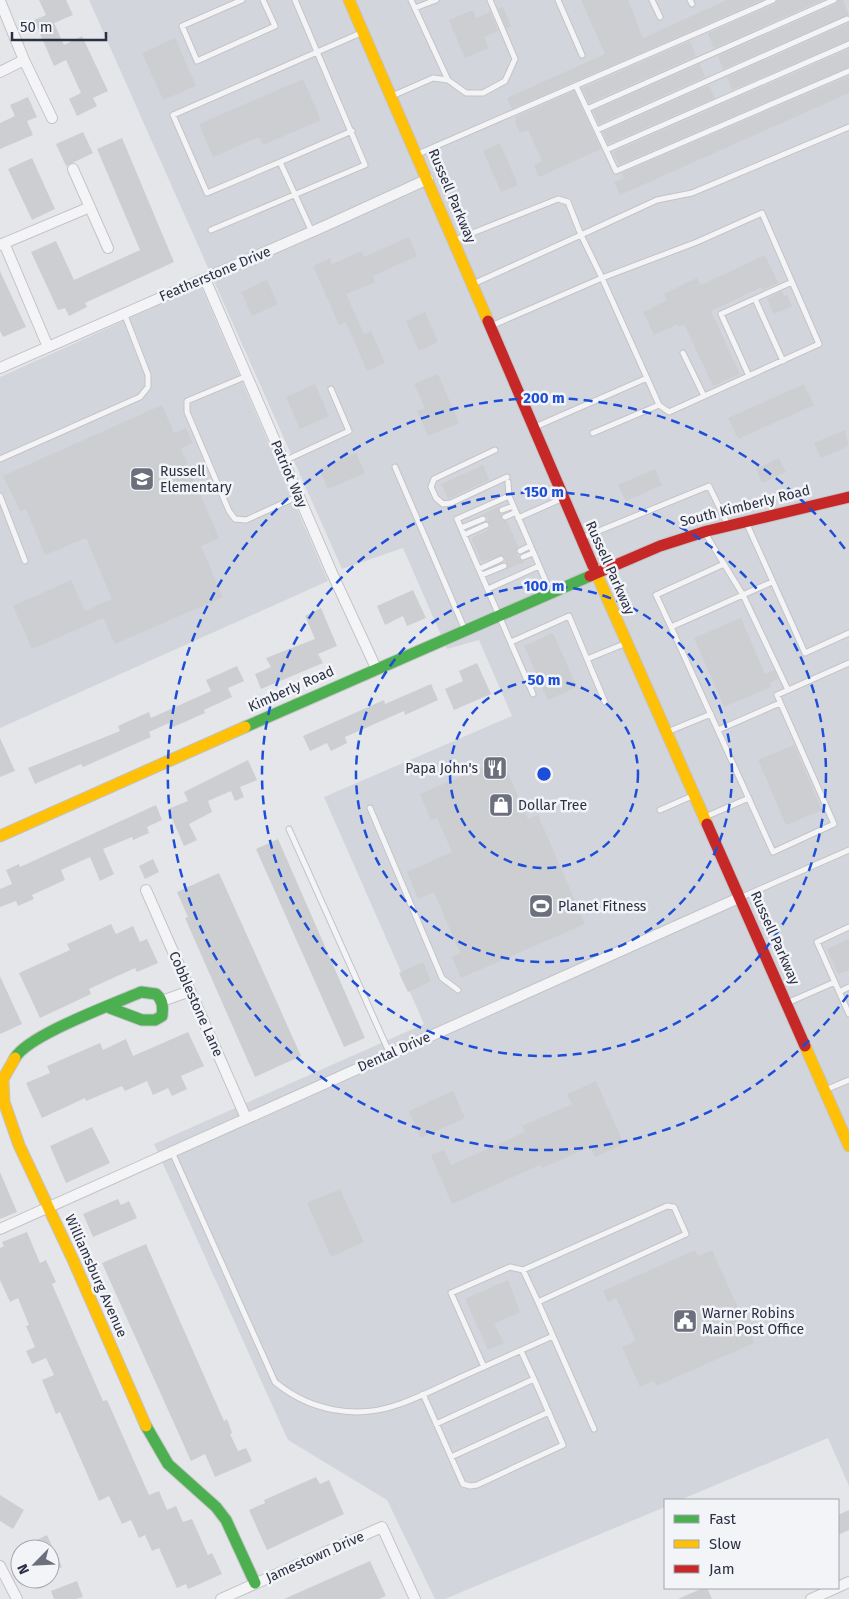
<svg xmlns="http://www.w3.org/2000/svg" width="849" height="1599" viewBox="0 0 849 1599" font-family="'Fira Sans',sans-serif">
<rect width="100%" height="100%" fill="#e5e6e9"/>
<path fill="#d3d5dc" d="M89,0H849V1486L828,1438L680,1500H665V1507L445,1599H435L387,1500L288,1440L154,1144L424,1024L324,797L512,716L479,640L447,649L403,548L342,569Z
M201,286L328,581L0,728V377Z"/>
<path fill="#cdced1" d="M39,0H66L73,15L54,23L64,45L82,36L108,91L93,98L97,106L77,116L69,99L81,93L66,60L54,66L34,20L46,15Z
M581,0H628L643,38L727,0H762L512,109L507,98L605,54Z
M777,0H823L714,48L708,33L775,4Z
M838,0H843L849,15L723,69L718,56L836,4Z
M503,7L511,26L506,28L498,9Z
M473,10L476,18L490,12L498,31L484,37L489,48L465,58L449,20Z
M849,23V40L732,90L727,77Z
M175,38L196,86L163,100L142,53Z
M690,41L696,56L589,103L582,88Z
M849,49V67L619,165L613,152Z
M700,64L705,77L599,124L593,111Z
M849,76V93L620,195L614,182L624,178L622,173Z
M303,79L321,120L263,145L259,137L213,157L199,124Z
M709,85L715,98L608,144L603,132Z
M574,91L601,149L539,177L534,165L542,161L528,130L520,133L515,122L517,120L515,117Z
M28,97L37,117L27,121L33,135L0,149V123L15,116L10,105Z
M83,132L93,153L66,166L56,144Z
M122,138L174,262L85,303L87,307L69,316L65,308L58,310L31,252L56,241L74,280L140,250L97,149Z
M500,143L518,185L501,192L483,151Z
M32,158L55,209L32,220L8,169Z
M409,237L417,256L373,276L375,282L346,294L364,334L371,331L385,363L367,371L346,322L339,325L313,266L330,258L332,264L362,251L364,257Z
M765,255L778,283L763,290L762,287L711,311L740,374L713,386L684,324L679,327L678,324L654,335L643,312L667,300L664,294L697,278L701,285Z
M0,271L26,327L3,337L0,331Z
M267,280L278,304L252,316L241,292Z
M782,291L784,296L787,295L792,306L774,314L767,298Z
M425,312L438,342L419,351L406,321Z
M438,374L459,423L428,436L417,411L425,408L414,384Z
M315,384L329,416L300,429L286,397Z
M804,384L814,405L738,439L728,418Z
M162,405L174,433L186,428L193,443L181,449L219,538L201,546L223,597L115,644L103,618L32,649L13,606L71,580L85,611L112,599L86,538L45,555L26,509L20,511L3,476Z
M845,430L849,446L821,458L814,443Z
M356,453L365,473L328,489L319,469Z
M779,458L786,472L762,483L756,469Z
M483,465L489,480L448,499L441,484Z
M655,469L662,485L626,501L618,485Z
M500,506L498,511L502,514L501,519L507,521L518,547L516,552L520,560L525,562L505,570L508,565L502,555L482,562L471,538L488,530L490,527L487,517L481,515Z
M413,590L426,618L407,626L403,616L385,625L377,606Z
M321,608L337,646L318,654L323,663L261,689L255,674L271,667L266,658L315,639L305,616Z
M741,618L765,674L774,670L778,679L770,683L771,687L724,707L694,638Z
M553,633L577,687L548,700L524,646Z
M477,663L491,694L454,710L445,689L463,681L459,671Z
M237,666L244,681L228,688L232,697L204,710L205,713L171,728L169,723L149,732L151,737L83,767L81,764L35,784L28,768L120,731L118,726L149,712L151,718L211,691L206,680Z
M431,684L438,700L405,715L404,711L345,737L347,743L331,751L327,743L310,751L303,736L384,700L385,704Z
M0,738L15,771L0,777Z
M794,745L822,810L786,825L758,760Z
M502,759L528,819L538,815L585,924L461,978L452,957L460,953L434,892L418,899L407,872L452,852L437,818L431,820L420,794Z
M248,760L257,780L240,787L244,797L235,801L231,791L208,801L212,812L189,824L197,840L184,846L168,809L188,801L184,792Z
M156,805L162,820L147,827L149,833L133,840L132,837L103,849L114,874L100,881L90,857L61,870L65,880L32,895L34,899L18,906L16,901L0,907V889L12,884L6,870L19,864L20,867Z
M278,839L365,1038L344,1047L256,849Z
M153,859L159,872L145,879L139,866Z
M219,873L301,1056L255,1077L185,918L188,917L177,892Z
M111,924L116,934L133,926L140,942L147,939L158,963L137,972L135,968L89,989L91,994L40,1018L19,973L70,950L67,944Z
M849,939V970L838,974L827,949Z
M423,962L431,981L408,992L399,973Z
M0,976L22,1024L0,1034Z
M188,1032L204,1066L181,1076L187,1089L172,1096L168,1088L153,1095L147,1081L125,1091L122,1086L86,1101L85,1098L42,1118L26,1083L50,1073L47,1066L100,1043L103,1050L126,1039L133,1056Z
M596,1081L624,1144L595,1157L590,1147L542,1168L540,1165L452,1204L431,1155L444,1150L451,1165L525,1132L522,1126L572,1104L567,1094Z
M453,1091L465,1118L421,1138L409,1111Z
M92,1127L110,1163L66,1183L50,1146Z
M0,1172L17,1212L0,1219Z
M340,1189L364,1242L331,1257L307,1203Z
M118,1199L121,1205L129,1201L137,1218L93,1237L83,1214Z
M27,1232L40,1263L46,1260L56,1282L52,1284L103,1401L107,1400L149,1495L159,1491L167,1510L176,1506L183,1522L192,1519L208,1555L212,1553L222,1574L188,1589L186,1584L177,1588L159,1548L152,1551L145,1535L139,1538L131,1520L122,1524L109,1496L99,1501L60,1412L56,1414L42,1380L54,1375L46,1358L32,1364L26,1351L35,1347L26,1326L29,1325L18,1298L10,1302L0,1280V1248L4,1246L2,1242Z
M146,1244L224,1421L227,1419L232,1433L230,1434L238,1451L246,1448L252,1461L215,1477L205,1454L191,1461L102,1263Z
M695,1250L698,1256L712,1250L754,1343L656,1386L654,1381L640,1387L622,1347L636,1341L616,1298L608,1302L603,1291Z
M508,1280L520,1312L494,1324L504,1343L488,1350L465,1299Z
M316,1477L320,1484L329,1480L344,1514L267,1550L249,1510L265,1503L264,1500Z
M0,1495L24,1510L13,1529L0,1521Z
M849,1510V1530L838,1535V1515Z
M47,1535L62,1567L50,1573V1549H18Z
M370,1561L386,1596L379,1599H284Z
M77,1581L83,1597L76,1599H54L51,1591Z
M703,1588H707L712,1599H678Z"/>
<g fill="none" stroke-linecap="round" stroke-linejoin="round">
<defs>
<path id="lane" d="M242,0L182,26L197,61L275,26L263,0
M411,0L448,80
M558,0L582,55
M652,0L660,17
M690,0L692,4
M415,8L436,0
M576,86L616,171L849,71
M392,96L433,78L448,80L466,93H483L505,81L515,59L490,0
M587,109L834,0
M597,130L847,19
M606,150L849,44
M418,154L773,0
M280,162L207,193L173,115L363,32
M211,230L365,165L295,0
M312,232L280,162L352,131
M455,240L558,199L568,202L581,235L657,200L692,193L849,127
M473,284L581,235L602,278L697,242L762,213L819,344L669,412L659,405
M755,299L783,361
M491,326L602,278L647,378L535,427
M683,353L704,396
M247,376L187,401V412L229,511L235,519L246,520L299,496
M749,376L721,314L792,282
M593,433L659,405L647,378
M495,450L434,479L431,487L436,498L443,504L451,503L507,477
M0,459L140,397L148,387V375L124,313
M284,461L349,431L331,389
M395,467L465,630
M508,482L509,496
M0,496L25,561
M502,510L513,506
M505,517L516,512
M518,518L561,499
M746,522L805,653L849,633
M461,528L483,519
M705,533L743,595L788,690
M464,535L486,525
M584,537L709,486L727,523
M520,551L530,546
M523,557L533,553
M479,569L501,559
M482,575L504,566
M772,582L671,627L773,852L834,824L777,695L849,663
M488,589L539,566
M671,627L656,595L724,564
M511,642L569,616L587,659
M533,694L457,519L509,496L550,591
M605,702L587,659L624,644
M718,730L780,703
M667,732L711,714
M370,808L442,978L458,990
M660,810L692,796
M705,817L749,798
M289,829L390,1054
M742,897L849,850
M849,927L817,942L849,1014
M839,992L849,987
M787,1003L835,982
M825,1090L849,1080
M172,1152L275,1382C310,1411 357,1420 400,1404C420,1397 440,1387 459,1378C490,1364 522,1350 553,1336L538,1302L686,1234L674,1207L667,1206L523,1270L538,1302
M553,1336L594,1429
M521,1351L534,1379
M484,1367L451,1293L510,1267L523,1270
M423,1394L463,1484L470,1486L477,1485L563,1445L534,1379L436,1424
M451,1457L549,1412"/>
<path id="street" d="M0,1L24,60L52,118
M0,72L24,60
M73,169L108,248
M4,243L48,347
M0,245L90,207
M205,279L332,573L376,668
M0,368L325,226L428,179
M146,890L246,1118
M162,1001L190,991
M0,1229L741,897
M0,1566L17,1599
M838,1587L849,1582
M221,1599L382,1527L415,1599
M811,1599L836,1588"/>
<path id="fast" d="M245,727L590,576
M15,1058C28,1035 114,1004 141,992L156,994C163,1000 163,1007 162,1016L155,1020H142L110,1008
M146,1426L168,1464L216,1507L226,1520L255,1583"/>
<path id="slow" d="M349,0L488,321
M593,566L707,824
M0,836L245,727
M805,1046L849,1146
M15,1058L3,1079L4,1102L19,1145L74,1262L146,1426"/>
<path id="jam" d="M488,321L593,566
M590,576L660,546L707,531L849,497
M707,824L805,1046"/>
</defs>
<use href="#lane" stroke="#c3c4c7" stroke-width="7"/>
<use href="#street" stroke="#c3c4c7" stroke-width="12"/>
<use href="#fast" stroke="#c3c4c7" stroke-width="13"/>
<use href="#slow" stroke="#c3c4c7" stroke-width="13"/>
<use href="#jam" stroke="#c3c4c7" stroke-width="13"/>
<use href="#lane" stroke="#f4f4f6" stroke-width="5"/>
<use href="#street" stroke="#f4f4f6" stroke-width="10"/>
<use href="#fast" stroke="#4caf50" stroke-width="11"/>
<use href="#slow" stroke="#ffc107" stroke-width="11"/>
<use href="#jam" stroke="#c62828" stroke-width="11"/>
</g>
<g fill="none" stroke="#1d4ed8" stroke-width="2.5" stroke-dasharray="9 6">
<circle cx="544" cy="774" r="94"/>
<circle cx="544" cy="774" r="188"/>
<circle cx="544" cy="774" r="282"/>
<path d="M848 995A376 376 0 1 1 848 553"/>
</g>
<defs>
<symbol id="school-square" viewBox="-11 -11 22 22"><rect x="-9" y="-9" width="18" height="18" rx="4" fill="#6c707d" stroke="#f3f4f8"/><path d="M0-5L7-2L0 1L-7-2ZM-4 1L0 2.5L4 1V4Q0 6-4 4Z" fill="#fff"/></symbol>
<symbol id="restaurant-square" viewBox="-11 -11 22 22"><rect x="-9" y="-9" width="18" height="18" rx="4" fill="#6c707d" stroke="#f3f4f8"/><path d="M-5-6h1v4h1v-4h1v4h1v-4h1v5L-1.5 .5V6h-2V.5L-5-1ZM5-6V6H3V1.5H1.5Q1.5-4 5-6Z" fill="#fff"/></symbol>
<symbol id="shop-square" viewBox="-11 -11 22 22"><rect x="-9" y="-9" width="18" height="18" rx="4" fill="#6c707d" stroke="#f3f4f8"/><path d="M-5-2.5h2.3a2.7 3.5 0 0 1 5.4 0H5L5.5 6h-11ZM-1.5-2.5h3a1.5 2.3 0 0 0-3 0Z" fill="#fff"/></symbol>
<symbol id="stadium-square" viewBox="-11 -11 22 22"><rect x="-9" y="-9" width="18" height="18" rx="4" fill="#6c707d" stroke="#f3f4f8"/><path d="M0-5a6.5 5 0 1 0 0 10a6.5 5 0 1 0 0-10ZM-3.5-1.8h7v3.6h-7Z" fill="#fff"/></symbol>
<symbol id="civic-square" viewBox="-11 -11 22 22"><rect x="-9" y="-9" width="18" height="18" rx="4" fill="#6c707d" stroke="#f3f4f8"/><path d="M-.6-6.5H3V-4.5H.6V-3L4-1V1h2V6H-6V1h2V-1L-.6-3ZM-1.2 2.5V6h2.4V2.5Z" fill="#fff"/></symbol>
</defs>
<g fill-rule="evenodd">
<use href="#school-square" x="128" y="465" width="28" height="28"/>
<use href="#restaurant-square" x="481" y="754" width="28" height="28"/>
<use href="#shop-square" x="487" y="791" width="28" height="28"/>
<use href="#stadium-square" x="527" y="892" width="28" height="28"/>
<use href="#civic-square" x="671" y="1307" width="28" height="28"/>
</g>
<g text-anchor="middle" dominant-baseline="central" stroke-width="5" stroke-linejoin="round" paint-order="stroke">
<g font-size="14" fill="#2b3143" stroke="#f3f4f8">
<text transform="translate(452 196) rotate(67)">Russell Parkway</text>
<text transform="translate(215 274) rotate(-23)">Featherstone Drive</text>
<text transform="translate(289 474) rotate(67)">Patriot Way</text>
<text transform="translate(745 506) rotate(-14)">South Kimberly Road</text>
<text transform="translate(610 568) rotate(66)">Russell Parkway</text>
<text transform="translate(291 689) rotate(-24)">Kimberly Road</text>
<text transform="translate(775 938) rotate(66)">Russell Parkway</text>
<text transform="translate(196 1004) rotate(66)">Cobblestone Lane</text>
<text transform="translate(394 1052) rotate(-24)">Dental Drive</text>
<text transform="translate(96 1276) rotate(66)">Williamsburg Avenue</text>
<text transform="translate(315 1557) rotate(-24)">Jamestown Drive</text>
</g>
<g font-size="14" fill="#2b3143" stroke="#f3f4f8" text-anchor="start">
<text x="160" y="471">Russell<tspan x="160" dy="16">Elementary</tspan></text>
<text x="478" y="768" text-anchor="end">Papa John's</text>
<text x="518" y="805">Dollar Tree</text>
<text x="558" y="906">Planet Fitness</text>
<text x="702" y="1313">Warner Robins<tspan x="702" dy="16">Main Post Office</tspan></text>
</g>
</g>
<circle cx="544" cy="774" r="8" fill="#1d4ed8" stroke="#f3f4f8" stroke-width="2.5"/>
<g font-size="15" text-anchor="middle" font-weight="bold" fill="#1d4ed8" stroke="#f3f4f8" stroke-width="5" stroke-linejoin="round" paint-order="stroke">
<text x="544" y="403">200 m</text>
<text x="544" y="497">150 m</text>
<text x="544" y="591">100 m</text>
<text x="544" y="685">50 m</text>
</g>
<rect x="664" y="1499" width="175" height="90" fill="#f3f4f8" stroke="#a3a6b0"/>
<rect x="674" y="1515" width="25" height="8" fill="#4caf50" stroke="#a3a6b0"/>
<text x="709" y="1524" font-size="15" fill="#2b3143">Fast</text>
<rect x="674" y="1540" width="25" height="8" fill="#ffc107" stroke="#a3a6b0"/>
<text x="709" y="1549" font-size="15" fill="#2b3143">Slow</text>
<rect x="674" y="1565" width="25" height="8" fill="#c62828" stroke="#a3a6b0"/>
<text x="709" y="1574" font-size="15" fill="#2b3143">Jam</text>
<g transform="translate(35 1564) rotate(246)"><circle r="24" fill="#f3f4f8" stroke="#a3a6b0"/>
<path d="M0-4L9 19L0 12L-9 19Z" fill="#6c707d"/>
<text y="-8" font-size="14" font-weight="bold" text-anchor="middle" fill="#2b3143">N</text>
</g>
<path d="M12 32v8h94v-8" fill="none" stroke="#2b3143" stroke-width="2.5"/>
<text x="20" y="32" font-size="15" fill="#2b3143" stroke="#f3f4f8" stroke-width="4" paint-order="stroke">50 m</text>
</svg>
